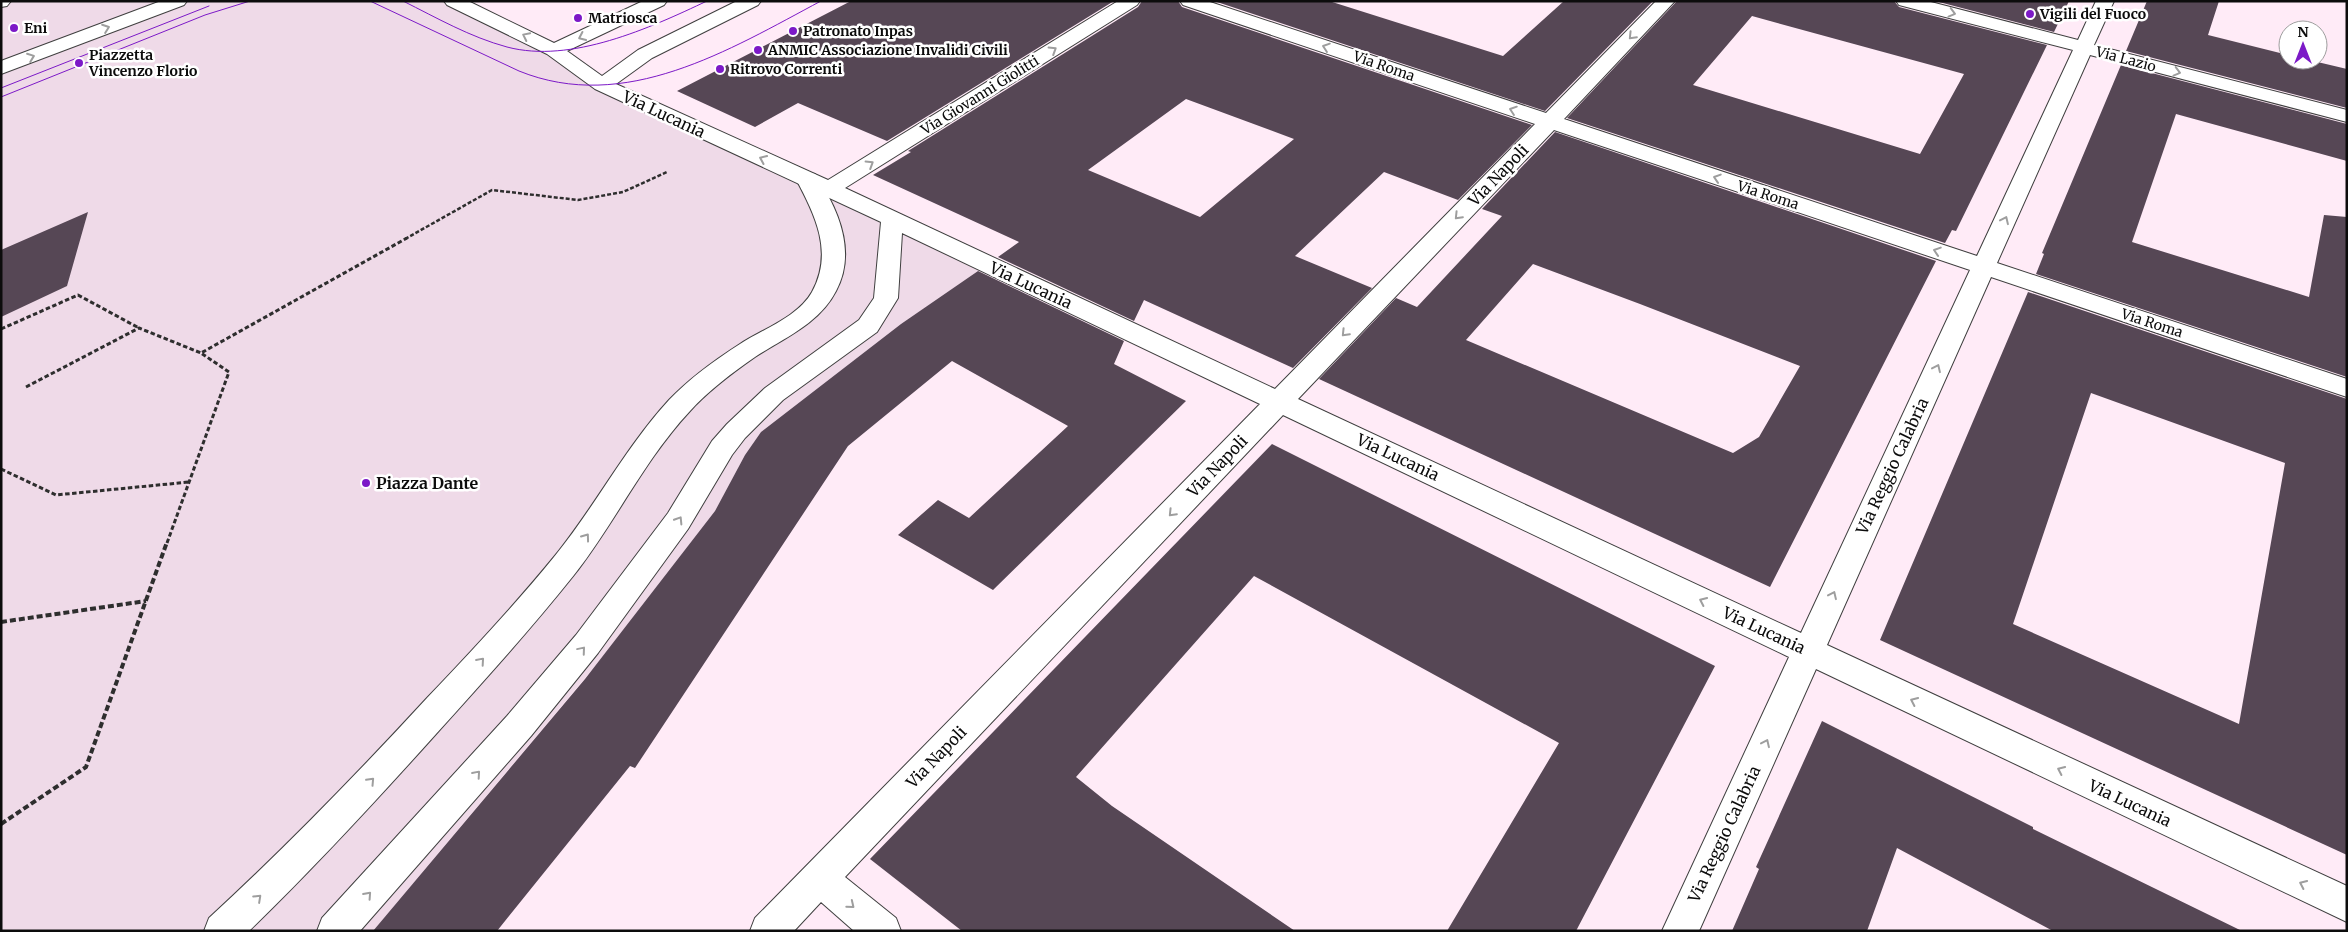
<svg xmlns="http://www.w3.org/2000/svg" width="2348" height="932" viewBox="0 0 2348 932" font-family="Merriweather,serif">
<rect width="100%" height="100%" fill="#ffebf7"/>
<path fill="#efdae8" d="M453,1L602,85L988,264L901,324L761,432L745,455L715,511L596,665L373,931H1V2Z"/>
<path fill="#564755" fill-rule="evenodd" d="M851,1H1114L887,141L798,103L755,127L677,91Z
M1142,1H1178L1182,7L1532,125L1458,200L1384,172L1295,256L1372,288L1293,368L1144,300L1134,321L998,257L1019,242L873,175L911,152L908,151L1138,7ZM1186,99L1294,139L1200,217L1088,170Z
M1214,1H1329L1503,56L1564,1H1653L1545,111Z
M1677,1H1894L1899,7L2047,45L1956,231L1952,230L1945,243L1567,118ZM1752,16L1854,44L1964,74L1920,154L1693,85Z
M1935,1H2069L2054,32Z
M2147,1H2219L2208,35L2288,55V60H2309L2347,69V108L2126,51Z
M2121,65L2347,124V161L2176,114L2132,242L2309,297L2324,215L2347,217V377L2036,274L2044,254L2042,253Z
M1555,132L1936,261L1770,587L1319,379L1396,298L1417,307L1502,216L1482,209ZM1533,264L1640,304L1800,366L1759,437L1733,453L1466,340Z
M88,212L67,286L1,317V250Z
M978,271L1124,341L1114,364L1186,401L993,590L898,535L938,500L969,518L1068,426L952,361L848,446L635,768L630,766L497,931H373L585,679L715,511L745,455L761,432L901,324Z
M2028,292L2347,399V855L1880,640ZM2091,393L2285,463L2239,724L2013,624Z
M1272,444L1715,666L1576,931H1447L1559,743L1254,576L1076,777L1112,806L1295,931H962L870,859Z
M1822,721L2033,827V829L2242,931H2053L1897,848L1867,931H1732L1759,869L1756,867Z"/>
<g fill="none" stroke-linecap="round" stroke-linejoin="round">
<defs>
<path id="lane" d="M807,173L815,174C838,208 857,252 836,291C819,324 784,338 755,357C732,373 709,390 690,411C644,460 615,523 574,575C530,630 483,682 436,734C375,802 314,868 249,931H204L209,918C285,848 357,774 427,698C471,652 514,606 554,557C595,507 625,448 669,400C690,378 715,360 740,344C763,329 798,317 812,292C834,252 815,215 796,179L799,174Z"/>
<path id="street" d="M1,1H11L7,6L1,7Z
M161,1H187L184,5L1,74V61Z
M444,1H468L554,43L643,1H667L664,5L567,51L602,76L638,50L737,1H761L758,5L652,58L616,84L828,180L1118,1H1140L1137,5L845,188L1275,389L1535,124L1183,5L1180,1H1207L1546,113L1656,1H1675L1564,119L1977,256L2073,50L1899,5L1896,1H1927L2078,40L2096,1H2114L2094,45L2347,110V122L2090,55L1997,263L2347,379V397L1991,277L1827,645L2347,886V922L1816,669L1699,931H1662L1789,657L1283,415L845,877L896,918L901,931H854L821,902L794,931H750L755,918L1260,404L902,233L898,298L877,332L783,400L745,438L732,455L688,529L598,653L531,736L360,931H317L322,918L507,716L576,635L668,513L712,441L727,424L765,388L859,320L874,298L881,222L595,89L547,54L447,5ZM1554,130L1970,270L1801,633L1298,399Z"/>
</defs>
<use href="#lane" stroke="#3f3f3f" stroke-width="2"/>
<use href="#street" stroke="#3f3f3f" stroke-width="2"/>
<path stroke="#2e2e2e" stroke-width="2.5" stroke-dasharray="4 2" stroke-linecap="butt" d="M405,239L492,190L578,200L623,192L667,172"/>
<path stroke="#2e2e2e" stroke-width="3" stroke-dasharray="4.5 2.5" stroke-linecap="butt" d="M1,329L78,295L139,328
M26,387L139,328L201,353
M1,469L56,495L189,482
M167,543L229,372L201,353L407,238"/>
<path stroke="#2e2e2e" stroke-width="4" stroke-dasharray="6 3" stroke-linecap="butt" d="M1,622L146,601
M1,824L86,767L167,542"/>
<use href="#lane" fill="#fff" fill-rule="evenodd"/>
<use href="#street" fill="#fff" fill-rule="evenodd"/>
<path stroke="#7c19c7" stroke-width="1" d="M370,1L519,71C625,114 729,50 821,1
M403,1C437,18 470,37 507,47C571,64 650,28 707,1
M1,88L209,6
M1,97L205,15L250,1"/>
</g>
<defs><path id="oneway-chevron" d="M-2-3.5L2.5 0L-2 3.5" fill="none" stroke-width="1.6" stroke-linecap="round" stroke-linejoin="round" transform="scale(1.25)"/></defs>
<g stroke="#9e9e9e">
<use href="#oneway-chevron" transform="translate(1952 13) rotate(15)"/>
<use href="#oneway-chevron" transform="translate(106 28) rotate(-20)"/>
<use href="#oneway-chevron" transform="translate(526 36) rotate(-154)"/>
<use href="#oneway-chevron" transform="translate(1632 36) rotate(134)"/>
<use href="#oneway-chevron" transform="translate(582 37) rotate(155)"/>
<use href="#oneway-chevron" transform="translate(1326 47) rotate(-161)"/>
<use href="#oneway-chevron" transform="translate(1053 50) rotate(-32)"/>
<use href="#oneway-chevron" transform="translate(31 57) rotate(-21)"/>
<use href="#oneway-chevron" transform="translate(2177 72) rotate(15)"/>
<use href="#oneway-chevron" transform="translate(1513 110) rotate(-161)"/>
<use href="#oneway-chevron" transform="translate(763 159) rotate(-156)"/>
<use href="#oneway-chevron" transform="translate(870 164) rotate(-32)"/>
<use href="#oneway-chevron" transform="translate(1717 178) rotate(-162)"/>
<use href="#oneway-chevron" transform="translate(1458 216) rotate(134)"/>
<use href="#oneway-chevron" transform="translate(2005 220) rotate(-65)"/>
<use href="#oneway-chevron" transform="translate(1937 251) rotate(-162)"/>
<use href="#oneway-chevron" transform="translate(1345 333) rotate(134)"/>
<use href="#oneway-chevron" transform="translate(1937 368) rotate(-65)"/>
<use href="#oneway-chevron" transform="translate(1172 513) rotate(134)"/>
<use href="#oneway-chevron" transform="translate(679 520) rotate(-58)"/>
<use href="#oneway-chevron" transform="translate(586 537) rotate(-54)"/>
<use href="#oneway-chevron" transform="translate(1833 595) rotate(-65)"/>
<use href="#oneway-chevron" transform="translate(1703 601) rotate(-155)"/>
<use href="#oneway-chevron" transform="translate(582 650) rotate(-50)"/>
<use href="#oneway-chevron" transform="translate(481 661) rotate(-49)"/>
<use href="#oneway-chevron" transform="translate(1914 701) rotate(-155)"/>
<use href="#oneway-chevron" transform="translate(1766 743) rotate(-65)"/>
<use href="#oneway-chevron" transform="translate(2061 770) rotate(-155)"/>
<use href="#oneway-chevron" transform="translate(477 774) rotate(-49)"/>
<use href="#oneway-chevron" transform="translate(371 781) rotate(-47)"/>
<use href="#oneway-chevron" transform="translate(2303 884) rotate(-155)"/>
<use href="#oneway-chevron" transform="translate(368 895) rotate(-48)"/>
<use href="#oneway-chevron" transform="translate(258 898) rotate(-43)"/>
<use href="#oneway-chevron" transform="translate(851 905) rotate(39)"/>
</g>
<g fill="#7c19c7" stroke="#fff" stroke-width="2">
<circle cx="2030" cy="14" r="5"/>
<circle cx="578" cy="18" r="5"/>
<circle cx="14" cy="28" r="5"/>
<circle cx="793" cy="31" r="5"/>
<circle cx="758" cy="50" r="5"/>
<circle cx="79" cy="63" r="5"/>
<circle cx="720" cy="69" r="5"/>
<circle cx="366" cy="483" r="5"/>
</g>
<g text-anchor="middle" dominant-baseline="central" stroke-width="5" stroke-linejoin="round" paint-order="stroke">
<g font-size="14" font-weight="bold" fill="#0c0c0c" stroke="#fff" text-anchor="start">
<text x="2040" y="14">Vigili del Fuoco</text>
<text x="588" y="18">Matriosca</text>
<text x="24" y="28">Eni</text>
<text x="803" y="31">Patronato Inpas</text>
<text x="768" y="50">ANMIC Associazione Invalidi Civili</text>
<text x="89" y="55">Piazzetta<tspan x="89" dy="16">Vincenzo Florio</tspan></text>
<text x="730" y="69">Ritrovo Correnti</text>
</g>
<g font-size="14" fill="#0c0c0c" stroke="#fff">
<text transform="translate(2126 59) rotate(15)">Via Lazio</text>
<text transform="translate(1384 66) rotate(19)">Via Roma</text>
<text transform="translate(980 95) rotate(-32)">Via Giovanni Giolitti</text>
<text transform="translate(1768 195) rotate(18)">Via Roma</text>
<text transform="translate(2152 323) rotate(18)">Via Roma</text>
</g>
<g font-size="16" fill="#0c0c0c" stroke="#fff">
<text transform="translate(664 114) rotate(25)">Via Lucania</text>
<text transform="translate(1498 175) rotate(-46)">Via Napoli</text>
<text transform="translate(1031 285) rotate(25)">Via Lucania</text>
<text transform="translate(1398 457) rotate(25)">Via Lucania</text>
<text transform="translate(1217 466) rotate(-46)">Via Napoli</text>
<text transform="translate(1892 466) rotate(-65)">Via Reggio Calabria</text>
<text transform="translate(1764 630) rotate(25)">Via Lucania</text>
<text transform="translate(936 757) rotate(-46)">Via Napoli</text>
<text transform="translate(2130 803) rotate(25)">Via Lucania</text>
<text transform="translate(1724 834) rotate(-65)">Via Reggio Calabria</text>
</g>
<g font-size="16" font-weight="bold" fill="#0c0c0c" stroke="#fff" text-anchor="start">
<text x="376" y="483">Piazza Dante</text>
</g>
</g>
<rect width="2348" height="932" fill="none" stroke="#0c0c0c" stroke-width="5"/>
<g transform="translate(2303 45)"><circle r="24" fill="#ffffff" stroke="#9e9e9e"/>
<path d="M0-4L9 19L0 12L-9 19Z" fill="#7c19c7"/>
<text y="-8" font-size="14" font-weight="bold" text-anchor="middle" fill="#0c0c0c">N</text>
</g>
</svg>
